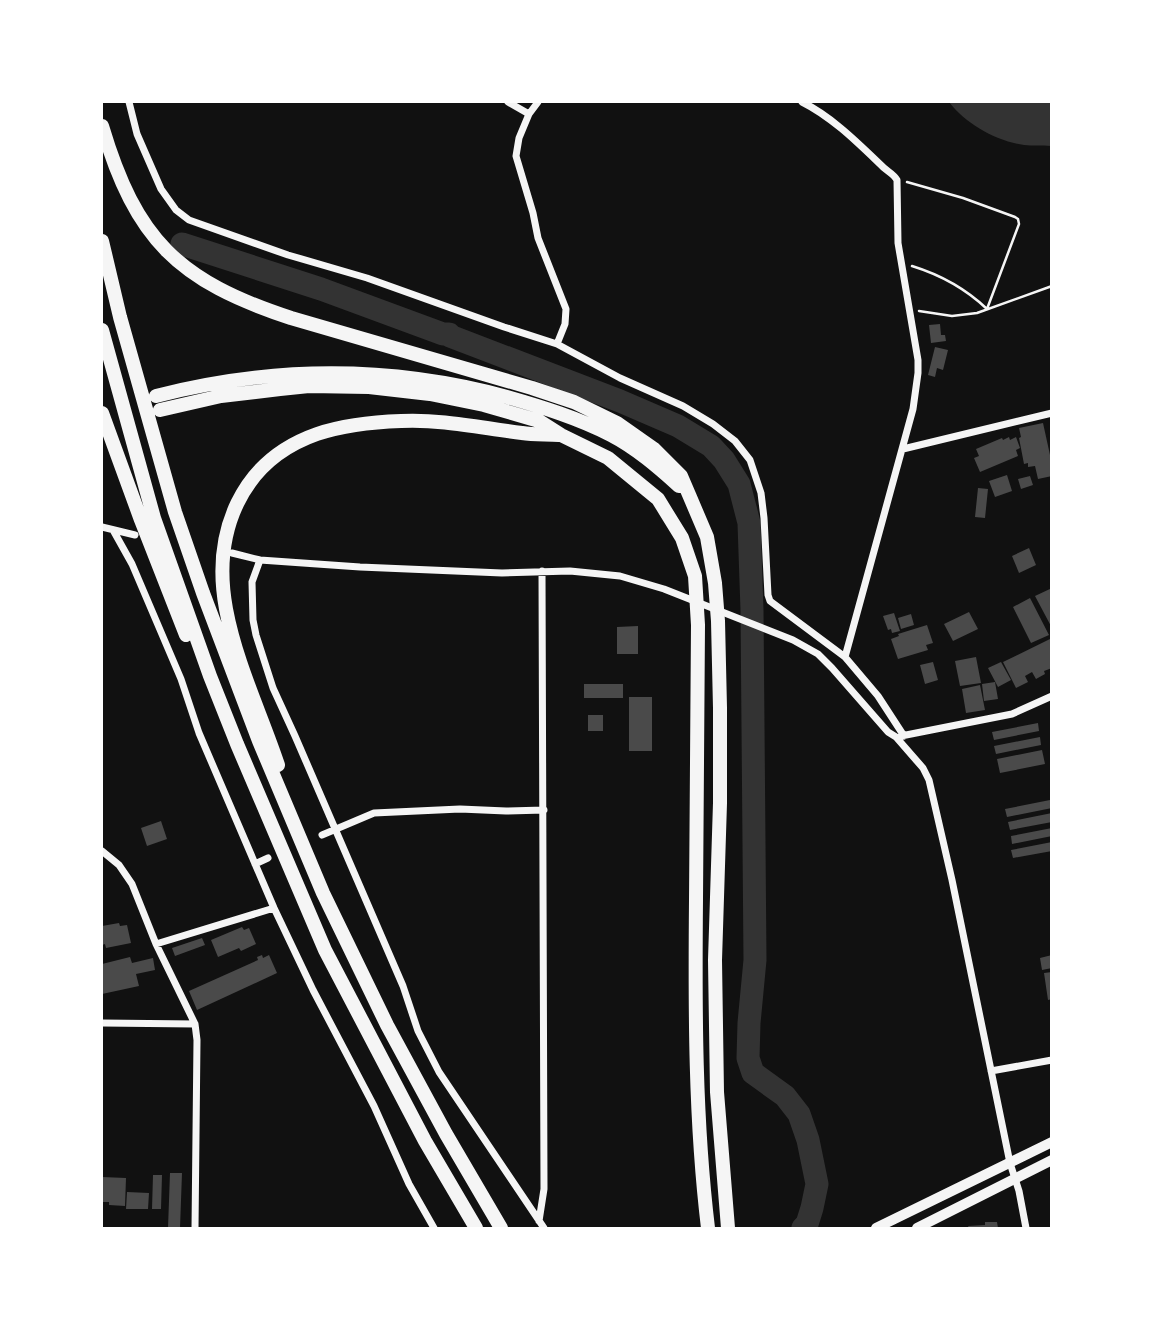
<svg xmlns="http://www.w3.org/2000/svg" width="1153" height="1330" viewBox="0 0 1153 1330" font-family="Rubik,sans-serif">
<rect width="100%" height="100%" fill="#111"/>
<path fill="#333" d="M949,102H1051V146C1042,145 1033,146 1024,145C996,141 966,124 949,102Z"/>
<g fill="none" stroke-linecap="round" stroke-linejoin="round">
<path stroke="#333" stroke-width="23" d="M182,244L321,289L443,334H449L450,336L620,401L678,426L711,446L724,460L739,484L749,523L752,610L755,960L749,1023L748,1058L753,1073L785,1096L799,1114L808,1140L817,1184L812,1208L807,1224L803,1228"/>
</g>
<path fill="#4a4a4a" d="M940,324L941,335H945L946,341L931,343L929,325Z
M935,347L948,350L943,370L937,368L935,377L928,375Z
M1043,423L1050,455H1052V476L1038,479L1035,466L1028,467V463L1024,464L1019,438L1021,437L1019,428Z
M1009,437L1010,440L1016,437L1020,448L1016,450L1018,456L980,472L974,458L979,456L976,449L1002,438L1003,440Z
M1007,475L1012,491L995,497L989,481Z
M1030,476L1033,485L1021,489L1018,479Z
M978,488L988,489L985,518L975,517Z
M1029,548L1036,565L1019,573L1012,556Z
M1052,588V628L1035,596Z
M1030,598L1049,635L1031,643L1013,607Z
M969,612L978,629L953,641L944,624Z
M894,613L900,631L892,633L891,629L888,630L883,616Z
M911,614L914,625L901,629L898,618Z
M927,625L933,643L926,645L928,650L898,659L891,639L899,636L898,634Z
M638,626V654H617V627Z
M1052,638V668L1044,671L1045,674L1036,679L1032,672L1025,676L1028,682L1016,688L1003,662Z
M976,657L981,683L960,686L955,661Z
M933,662L938,680L925,684L920,665Z
M1001,662L1011,680L998,687L988,668Z
M995,682L998,699L984,701L982,684Z
M584,684H623V698H584Z
M980,685L985,710L966,713L962,689Z
M629,697H652V751H629Z
M588,715H603V731H588Z
M1038,723L1039,731L994,740L992,732Z
M1040,737L1041,745L996,754L994,746Z
M1042,750L1045,764L1000,773L997,759Z
M1050,800L1052,808L1007,817L1005,809Z
M1052,813V822L1010,830L1008,822Z
M161,821L167,839L147,846L141,828Z
M1052,828V836L1012,844L1011,836Z
M1052,842V851L1013,858L1011,850Z
M119,923L120,926L127,925L131,943L106,948L105,944L102,945V926Z
M242,927L244,930L249,928L256,944L241,951L239,948L218,957L211,940Z
M202,938L205,945L175,956L172,948Z
M262,955L263,958L269,955L277,973L197,1010L189,991L258,960L257,957Z
M1052,955V968L1042,970L1040,958Z
M130,957L132,963L153,958L155,970L136,974L139,986L102,994V964Z
M1052,972V999L1048,1000L1044,973Z
M170,1173H182L180,1228H168Z
M153,1175H162L161,1209H152Z
M102,1177L126,1178L125,1206L109,1205V1202H102Z
M127,1192L149,1193L148,1209H126Z
M985,1222H997L998,1228H969L968,1226L985,1225Z"/>
<g fill="none" stroke-linecap="round" stroke-linejoin="round">
<path stroke="#f5f5f5" stroke-width="2.5" d="M907,182L963,198L1015,217L1018,219L1019,224L987,309C965,288 941,275 912,266
M919,311L952,316L977,313L1052,286"/>
<path stroke="#f5f5f5" stroke-width="7" d="M129,102L137,134L161,189L176,210L189,220L288,255L367,278L504,327L557,344L620,378L683,406L713,424L735,441L750,460L761,493L764,518L768,595L770,601L845,657L878,696L904,736
M508,102L529,114
M538,102L529,114L519,138L516,156L533,213L538,238L566,309L565,324L557,344
M802,102C832,117 857,142 881,165C886,171 893,173 897,180L898,243L918,360V373L913,409L845,657
M903,449L1052,413
M102,527L135,535
M113,530L132,564L181,679L199,733L274,908L313,990L374,1106L409,1184L434,1228
M232,553L260,560L360,567L502,573L570,571L620,576L664,589L793,640L818,654L832,668L888,732L896,737L923,768L929,780L952,880L1010,1163L1019,1191L1026,1228
M260,560L252,582L253,620L256,635L273,688L295,736L403,986L418,1031L439,1072L544,1228
M901,736L1012,714L1052,696
M322,835L374,813L460,809L506,811L544,810
M102,851L119,865L132,884L156,944L195,1024L197,1040L195,1228
M255,864L268,858
M156,944L274,908
M102,1023L195,1024
M991,1071L1052,1060
M539,1221L544,1189L542,571"/>
<path stroke="#f5f5f5" stroke-width="10" d="M876,1228L1052,1142
M917,1228L1052,1160"/>
<path stroke="#f5f5f5" stroke-width="14" d="M102,126C136,240 178,281 291,318L532,388L574,402L617,423L654,449L681,476L690,497L707,537L715,583L718,621L720,708V803L715,960L717,1092L728,1228
M102,241L120,317L175,512L203,593L259,741L323,893L387,1025L446,1134L501,1228
M102,330L154,518L210,676L237,744L325,950L425,1141L476,1228
M156,396C273,366 389,365 507,397C542,407 578,418 611,435C636,448 658,467 679,486
M160,410L221,396L280,389L309,386L369,387L430,394L484,405L539,421L561,435L608,458L658,499L682,538L695,576L698,625C697,716 696,808 696,900C695,1010 695,1120 708,1228
M102,413L141,520L186,635
M278,765C261,714 236,663 226,609C212,533 240,461 317,434C344,425 372,422 401,421C442,419 481,428 522,433C534,435 547,434 559,435"/>
</g>
<rect width="1153" height="1330" fill="none" stroke="#ffffff" stroke-width="206"/>
</svg>
